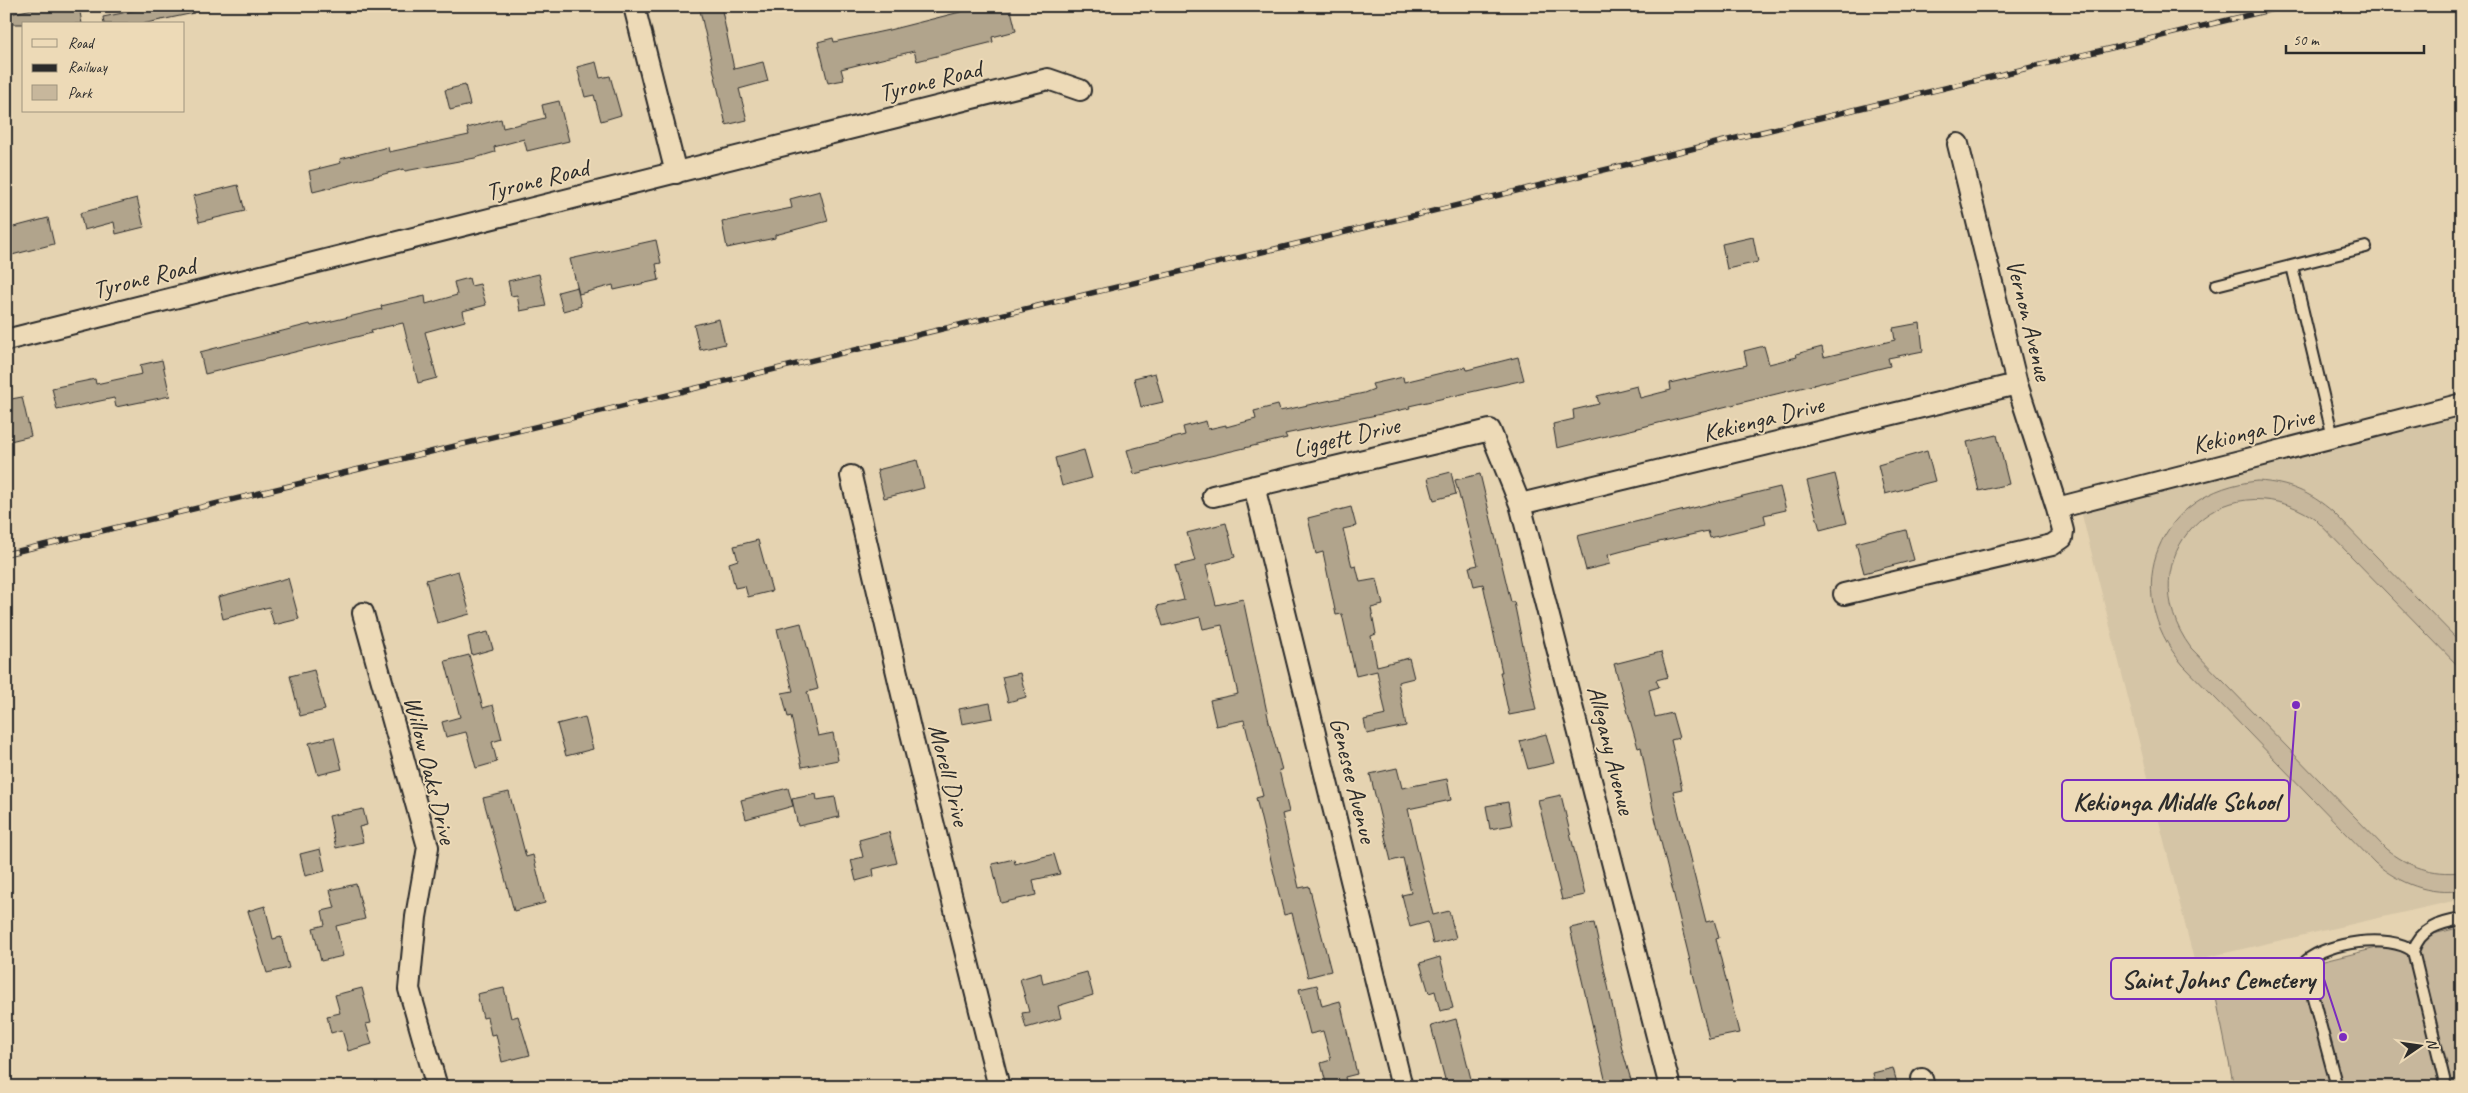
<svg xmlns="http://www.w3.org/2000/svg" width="2468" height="1093" viewBox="0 0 2468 1093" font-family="Caveat,sans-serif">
<rect width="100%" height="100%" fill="#e5d3b1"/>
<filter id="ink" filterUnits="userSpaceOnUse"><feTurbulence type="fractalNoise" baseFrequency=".02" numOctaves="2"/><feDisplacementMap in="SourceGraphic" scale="10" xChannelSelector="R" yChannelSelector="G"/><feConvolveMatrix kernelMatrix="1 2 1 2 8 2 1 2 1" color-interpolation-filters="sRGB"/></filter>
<g filter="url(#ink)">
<path fill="#d5c5a6" d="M2462,415V899L2194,960L2081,511Z"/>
<path fill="#c7b79c" stroke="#797164" d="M2258,481C2288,483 2310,492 2333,512L2462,644V670L2314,518C2221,457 2125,559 2191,648L2386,849C2409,867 2432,875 2462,872V890C2430,896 2399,883 2375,863L2183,665C2118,589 2158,490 2258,481Z
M2462,927V1087H2234L2214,988Z"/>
<path fill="#b1a48c" stroke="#2b2b2b" d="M45,6H79L82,24H6V15Z
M141,6H193L194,13L142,24H104L103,17L142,9Z
M699,6H721L734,69L763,62L768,81L739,89L747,120L726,125Z
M971,6H1010L1016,31L992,37L993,42L917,61L914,51L841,69L844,80L828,83L818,42L833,38L834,42L889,30L972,9Z
M596,62L600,78L610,76L621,115L601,121L594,95L585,97L577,67Z
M465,85L470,105L450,110L445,90Z
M559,101L569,141L527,151L524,139L494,147L495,152L475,158L405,171L404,169L313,192L309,171L341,163L340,159L388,147L389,152L469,135L467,128L501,119L503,128L545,118L542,105Z
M238,185L245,211L199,222L193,196Z
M820,191L828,221L775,235V238L727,248L722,222L792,208L790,199Z
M137,198L144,227L116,234L114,222L84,230L80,213Z
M48,218L54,244L8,256L6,229Z
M1753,237L1758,262L1727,269L1722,244Z
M656,240L661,263L656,264L659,280L614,290L613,285L579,294L570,259Z
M539,274L546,306L520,311L517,295L511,296L508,281Z
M469,278L471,286L480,284L486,305L463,311L465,321L425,332L437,378L418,383L403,323L371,330L372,333L205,374L200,352L310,324L311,326L382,309L381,306L425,296L426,304L457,295L454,282Z
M577,287L581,306L563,311L558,292Z
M719,319L725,344L700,350L694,325Z
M1920,323L1923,351L1888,358L1890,366L1557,448L1553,424L1574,419L1573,410L1599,404L1597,396L1637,386L1640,398L1671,390L1670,383L1747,365L1744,351L1764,346L1769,364L1797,357L1796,354L1822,347L1824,357L1895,340L1893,328Z
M1518,357L1524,380L1409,406L1410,408L1285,434L1287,438L1134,474L1127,450L1185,435L1183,427L1206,421L1208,429L1226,425V427L1256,419L1254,411L1278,405L1280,411L1364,393L1374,389L1372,384L1403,377L1404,382L1466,367L1467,370Z
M162,360L170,396L116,407L114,398L57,410L52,388L95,379L96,384L142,374L140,365Z
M1155,373L1163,402L1141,407L1134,378Z
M22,397L31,436L6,442V400Z
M1997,435L2009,484L1979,491L1967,442Z
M1084,450L1092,478L1062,486L1055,458Z
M1927,451L1935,481L1885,494L1878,465Z
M917,460L924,488L884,498L877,470Z
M1451,472L1456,494L1434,500L1428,478Z
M1480,474L1511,602H1514L1536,710L1509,715L1500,672H1502L1483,584L1474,586L1469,567L1478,565L1455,480Z
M1835,474L1847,523L1820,530L1807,481Z
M1780,487L1786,510L1764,515L1766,524L1710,538L1708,531L1641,546L1608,555L1610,564L1586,570L1577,536Z
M1351,507L1356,526L1343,529L1352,567L1356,566L1360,582L1377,579L1383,605L1371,608L1376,634L1371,636L1377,666L1409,658L1414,678L1398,682L1406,726L1367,734L1364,720L1386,715L1377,671L1356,676L1342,614L1336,615L1323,552L1316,554L1308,518Z
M1226,523L1235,557L1206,565L1216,605L1243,599L1269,722L1282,770H1279L1289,812L1282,814L1299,888L1309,886L1331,971L1308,977L1292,913L1284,915L1256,798L1263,796L1244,720L1216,726L1210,700L1238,694L1222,625L1203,629L1200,617L1163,626L1157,606L1184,600L1175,566L1195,561L1187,533Z
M1906,530L1914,560L1864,573L1856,543Z
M758,540L772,591L748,597L745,586L735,588L729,563L738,560L734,546Z
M458,571L470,614L437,623L426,580Z
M288,578L299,619L274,625L269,607L223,619L218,597Z
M801,623L818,689L807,692L818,736L833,733L838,760L802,767L791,716L788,717L782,693L793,691L777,629Z
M488,632L493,649L472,655L468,637Z
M1661,652L1668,677L1656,680L1659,687L1649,690L1655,717L1672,713L1679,738L1671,740L1682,789L1673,791L1706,922L1714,920L1719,938L1716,939L1739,1033L1709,1039L1653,809L1641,747L1638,748L1614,664Z
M469,655L483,708L493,705L502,739L492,742L497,762L476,768L466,732L446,737L442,722L460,717L445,661Z
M314,670L325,710L300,716L290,676Z
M1020,673L1026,697L1008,702L1002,677Z
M990,703L993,718L962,724L959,709Z
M585,717L593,749L566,756L557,724Z
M1546,734L1554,763L1528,769L1520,741Z
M334,737L342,769L318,775L309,743Z
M1397,768L1402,788L1447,779L1451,800L1408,809L1433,915L1449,911L1456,938L1433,944L1428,922L1410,927L1402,895L1411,893L1403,858L1391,861L1370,774Z
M788,788L793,806L746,819L741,800Z
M509,792L526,857L533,855L545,903L514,911L483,798Z
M816,794L817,800L835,797L839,817L798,826L792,799Z
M1561,795L1585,895L1562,900L1538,800Z
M1508,802L1512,825L1490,829L1486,806Z
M363,809L367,825L359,827L363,842L336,848L329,816Z
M889,832L897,863L873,869L874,876L856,881L851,860L863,857L859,840Z
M320,849L325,871L305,876L300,854Z
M1054,854L1060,874L1033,880L1036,895L1001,903L992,864L1014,859L1015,864Z
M356,884L365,919L336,926L343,956L321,961L313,928L325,925L322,911L335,908L330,890Z
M265,906L273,939L281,937L289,968L267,973L248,911Z
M1594,923L1622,1049L1633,1087H1607L1597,1045L1570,928Z
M1440,957L1453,1008L1440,1011L1435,991L1429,993L1420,963Z
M1087,972L1093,995L1058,1006L1061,1018L1026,1028L1022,1013L1029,1012L1020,979L1041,973L1043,984Z
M1317,985L1322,1006L1340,1001L1357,1074L1345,1077L1347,1087H1327L1321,1063L1331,1060L1323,1031L1310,1034L1299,989Z
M362,988L371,1023L366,1024L372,1044L348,1051L342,1030L331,1033L327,1016L340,1013L335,995Z
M504,988L511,1018L518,1016L530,1055L502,1062L496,1034L491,1035L487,1017L483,1018L477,994Z
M1456,1019L1473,1087H1447L1431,1026Z
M1893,1068L1898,1087H1876L1873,1073Z"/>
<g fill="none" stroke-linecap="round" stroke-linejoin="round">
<defs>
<path id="service" d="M2292,266L2333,437
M2216,285L2366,247
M2337,1087L2311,990L2306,961C2328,942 2389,933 2413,951
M2446,1087L2413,951C2421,928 2439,923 2462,919"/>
<path id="minor" d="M634,6L676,173
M6,340L1048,79L1080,90
M851,476L911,733L999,1087
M1254,486L1402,1087
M1213,496L1490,430L1520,504L1670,1087
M1520,504L2017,384
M2057,508L2462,404
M1844,594L2052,545L2062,538L2063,531L2057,508L2017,384L1958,144
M363,613L428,847L416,917L409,989L437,1087
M1922,1079L1924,1087"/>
</defs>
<use href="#service" stroke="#2b2b2b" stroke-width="14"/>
<use href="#minor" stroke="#2b2b2b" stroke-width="24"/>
<use href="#service" stroke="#eddab7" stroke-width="10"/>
<use href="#minor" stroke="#eddab7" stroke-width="20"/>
<defs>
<path id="rail" d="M6,554L2286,6"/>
</defs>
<use href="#rail" stroke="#2b2b2b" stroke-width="5.5"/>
<use href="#rail" stroke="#eddab7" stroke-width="4" stroke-dasharray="11" stroke-linecap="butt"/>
</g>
</g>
<g text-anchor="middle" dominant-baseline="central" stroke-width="4" stroke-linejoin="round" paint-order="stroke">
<g font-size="25" fill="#2b2b2b" stroke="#eddab7">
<text transform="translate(930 81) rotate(-14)">Tyrone Road</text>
<text transform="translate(537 180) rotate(-14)">Tyrone Road</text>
<text transform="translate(144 278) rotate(-14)">Tyrone Road</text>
<text transform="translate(2029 320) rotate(76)">Vernon Avenue</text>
<text transform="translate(1763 419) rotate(-14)">Kekienga Drive</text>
<text transform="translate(2253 431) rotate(-14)">Kekionga Drive</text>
<text transform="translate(1346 437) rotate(-13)">Liggett Drive</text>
<text transform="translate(1611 750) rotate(76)">Allegany Avenue</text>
<text transform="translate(430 770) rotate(76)">Willow Oaks Drive</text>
<text transform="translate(949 775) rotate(76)">Morell Drive</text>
<text transform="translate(1353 780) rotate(76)">Genesee Avenue</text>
</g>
</g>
<path fill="none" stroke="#7b2cbf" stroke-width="2" d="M2296 705L2289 800M2343 1037L2324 979"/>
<g fill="#7b2cbf" stroke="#eddab7" stroke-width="2">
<circle cx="2296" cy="705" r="5"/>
<circle cx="2343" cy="1037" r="5"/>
</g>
<g fill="#eddab7" stroke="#7b2cbf" stroke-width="2">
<rect x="2062" y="780" width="227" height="41" rx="5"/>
<rect x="2111" y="958" width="213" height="41" rx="5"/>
</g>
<g font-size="26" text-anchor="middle" font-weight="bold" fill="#2b2b2b">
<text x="2176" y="810">Kekionga Middle School</text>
<text x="2218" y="988">Saint Johns Cemetery</text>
</g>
<rect width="2468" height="1093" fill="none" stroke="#eddab7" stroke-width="25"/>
<rect x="12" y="12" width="2443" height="1068" fill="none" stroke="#2b2b2b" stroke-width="2" filter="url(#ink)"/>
<rect x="22" y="22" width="162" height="90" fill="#eddab7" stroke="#9f947f"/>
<rect x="32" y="39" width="25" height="8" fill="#eddab7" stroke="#9f947f"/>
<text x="68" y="48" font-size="15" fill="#2b2b2b">Road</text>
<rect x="32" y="64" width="25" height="8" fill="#2b2b2b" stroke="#9f947f"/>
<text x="68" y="72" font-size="15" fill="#2b2b2b">Railway</text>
<rect x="32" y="85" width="25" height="15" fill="#c7b79c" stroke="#9f947f"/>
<text x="68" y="98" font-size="15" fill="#2b2b2b">Park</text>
<g transform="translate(2420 1046) rotate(77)" stroke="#eddab7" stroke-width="4" paint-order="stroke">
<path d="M0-4L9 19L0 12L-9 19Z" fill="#2b2b2b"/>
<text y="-8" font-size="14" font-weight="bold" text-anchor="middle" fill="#2b2b2b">N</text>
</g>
<path d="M2286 45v8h138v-8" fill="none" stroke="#2b2b2b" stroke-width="2.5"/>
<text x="2293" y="45" font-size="15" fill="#2b2b2b" stroke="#eddab7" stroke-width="4" paint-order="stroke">50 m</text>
</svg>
